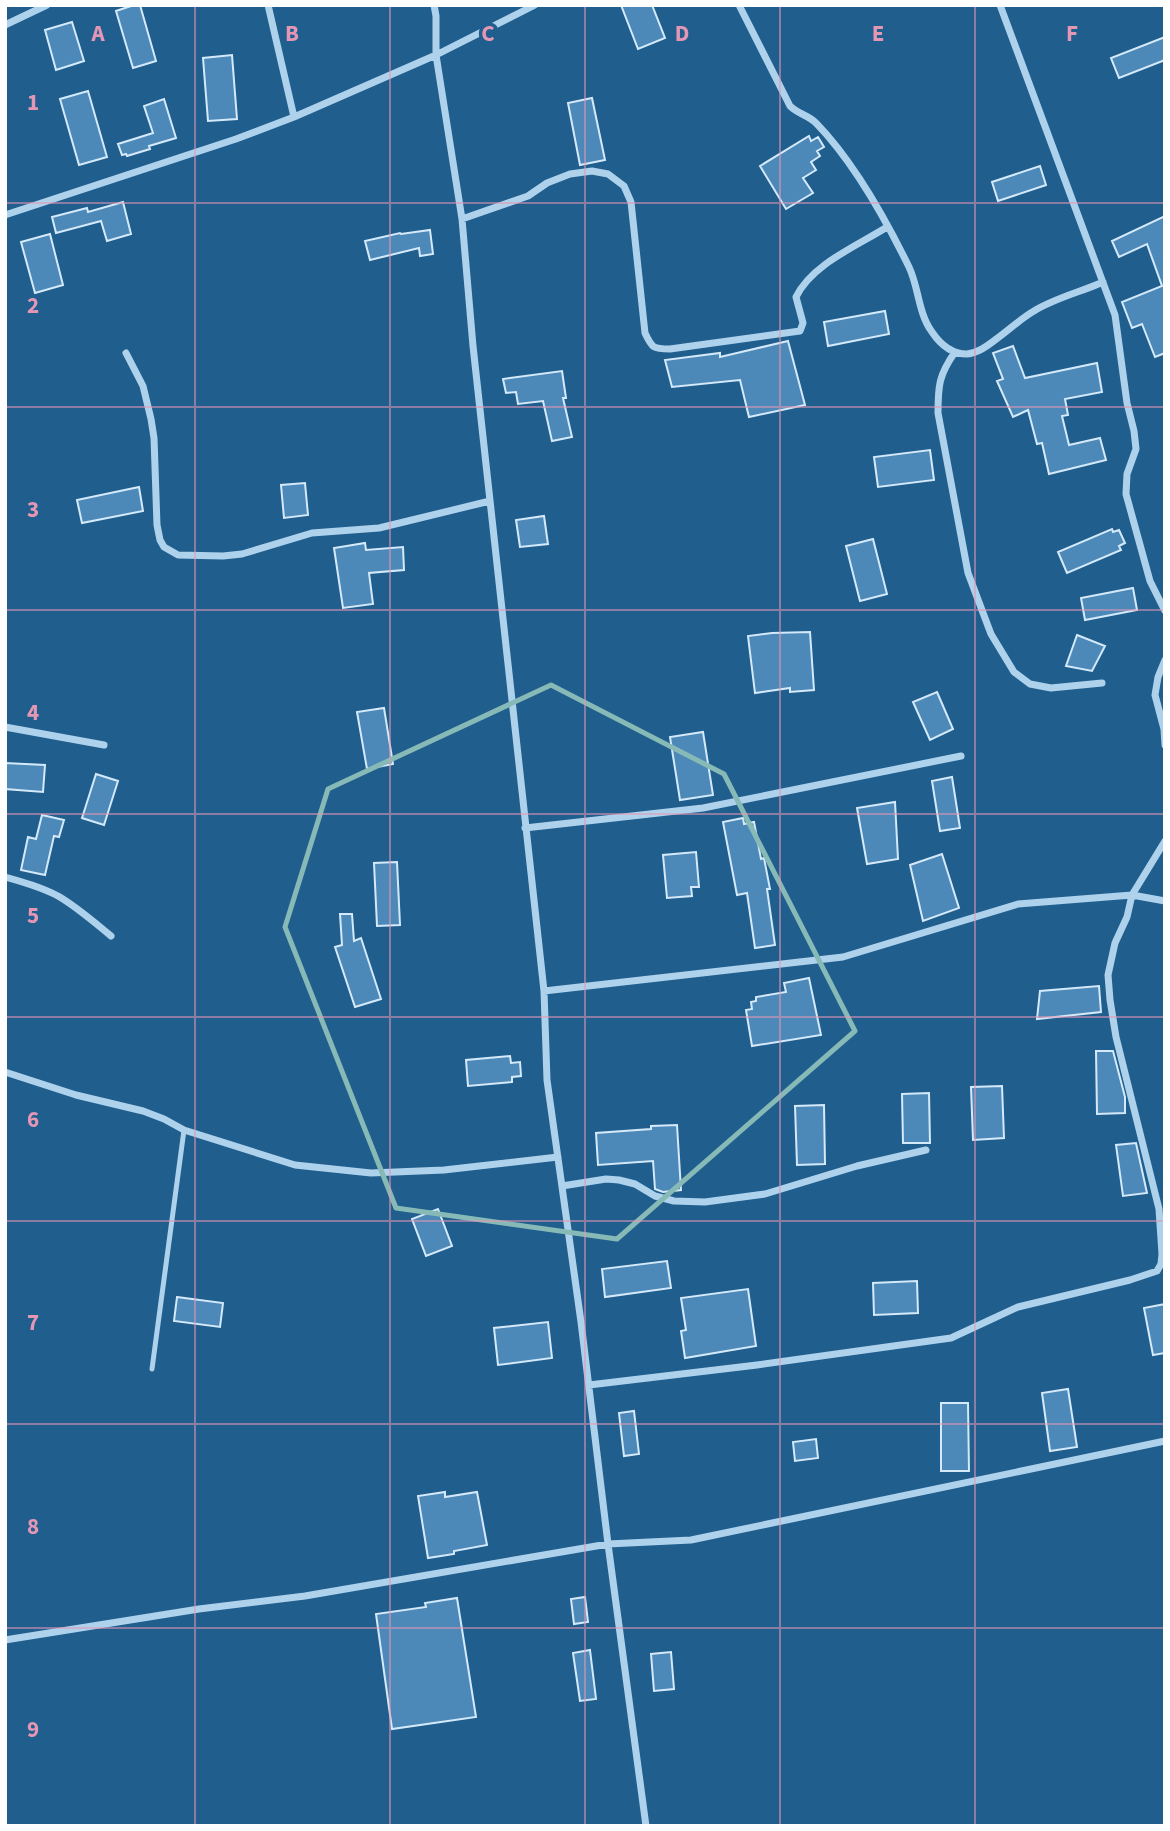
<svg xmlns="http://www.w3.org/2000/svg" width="1170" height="1831" viewBox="0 0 1170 1831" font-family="'Source Sans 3',sans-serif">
<rect width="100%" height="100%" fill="#205e8e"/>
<path fill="#4d89b8" stroke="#d4e9f9" stroke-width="2" d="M134,5H140L156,61L133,68L116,11Z
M621,5H652L665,38L638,49Z
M72,22L84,61L56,70L45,30Z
M1165,37V60L1119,78L1111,58Z
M232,55L237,119L208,121L203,58Z
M88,91L107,157L79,165L60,99Z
M592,98L605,160L580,165L568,103Z
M164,99L176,138L149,146L150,149L127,156L126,154L122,155L118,144L153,133L144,106Z
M809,136L811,141L818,137L824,147L817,151L820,156L811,162L816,170L803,178L813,193L786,209L760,166Z
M1040,166L1046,185L998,201L992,182Z
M123,202L131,234L107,241L101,221L56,233L52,217L87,208L88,212Z
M1165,216V353L1155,357L1142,324L1132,328L1122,302L1162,286L1147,244L1119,257L1112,241Z
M430,230L433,254L420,256L419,248L370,260L365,241L400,233L401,234Z
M50,234L63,285L35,293L21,242Z
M885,311L889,334L828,346L824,322Z
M788,341L805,405L749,417L740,380L672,387L665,360L720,353V357Z
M1013,346L1025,378L1097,363L1102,392L1065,399L1068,415L1062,416L1069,445L1100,438L1106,460L1049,474L1042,443L1037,444L1028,410L1013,417L997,381L1003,379L993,353Z
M562,371L566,398H563L572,437L552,441L543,401L518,404L516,392L506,393L503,379Z
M930,450L934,480L878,487L874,457Z
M305,483L308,515L284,518L281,485Z
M139,487L143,511L82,523L77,500Z
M544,516L548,544L520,547L516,520Z
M1112,529L1113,532L1119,530L1125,543L1119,546L1121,550L1067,573L1058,552Z
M873,539L887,594L860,601L846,546Z
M365,543L366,550L403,547L404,570L369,573L373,604L343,608L334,548Z
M1133,588L1137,610L1085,620L1081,598Z
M810,632L814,690L790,692V688L755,693L748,636L772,633Z
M1077,635L1105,646L1092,671L1066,666Z
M937,692L953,729L930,740L913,702Z
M384,708L393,764L367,769L357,712Z
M703,732L713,795L680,800L670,737Z
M5,763L45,765L43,792L5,789Z
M96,774L118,781L104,825L82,818Z
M952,777L960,828L940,831L932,781Z
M895,802L898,859L867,864L857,808Z
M42,815L64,820L59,837L54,836L45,875L21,870L28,837L36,839Z
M743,818L744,824L754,822L761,859L764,858L770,889H767L775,945L755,948L747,893L737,895L723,822Z
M696,852L699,887H691L692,896L667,898L663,855Z
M942,854L959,908L923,921L910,865Z
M397,862L400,925L377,926L374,863Z
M340,914H352L354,941L361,938L381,999L355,1007L335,947L342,945Z
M809,978L821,1035L752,1046L746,1010L752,1009L751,1002L756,1001V997L786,992L784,983Z
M1099,986L1101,1012L1037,1019L1040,991Z
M1096,1051H1113L1125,1097V1113L1097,1114Z
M510,1056L511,1063L520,1062L521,1076L512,1077V1082L468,1086L466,1060Z
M1002,1086L1004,1138L973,1140L971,1087Z
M929,1093L930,1143H903L902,1094Z
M824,1105L825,1164L797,1165L795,1106Z
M677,1125L681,1190L663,1192L655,1189L653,1161L598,1165L596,1133L651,1129V1126Z
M1136,1143L1147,1193L1123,1196L1116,1145Z
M438,1209L452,1246L426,1256L412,1219Z
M667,1261L671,1288L605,1297L602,1269Z
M917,1281L918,1313L874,1315L873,1283Z
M748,1289L756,1346L685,1358L681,1331L686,1330L681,1298Z
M177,1297L223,1303L220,1327L174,1321Z
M1165,1304V1353L1153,1355L1144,1308Z
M548,1322L552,1358L498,1365L494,1328Z
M1068,1389L1077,1447L1050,1451L1042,1393Z
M941,1403H968L969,1471H941Z
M634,1411L639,1454L624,1456L619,1413Z
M816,1439L818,1458L795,1461L793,1442Z
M445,1492V1497L477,1492L487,1545L454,1551V1554L428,1558L418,1496Z
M585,1597L588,1622L574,1624L571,1599Z
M457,1598L476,1717L392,1729L376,1614L426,1607L425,1603Z
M590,1650L596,1699L580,1701L573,1653Z
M671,1652L674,1689L654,1691L651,1654Z"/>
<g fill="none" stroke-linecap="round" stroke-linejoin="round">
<path stroke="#afd2ec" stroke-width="5" d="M152,1369L184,1130"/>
<path stroke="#afd2ec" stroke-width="7" d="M268,5L294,117
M434,5L436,16V55L462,219L473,346L544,991L547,1080L581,1322L608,1544L646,1826
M739,5L790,106C798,114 808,115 816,123C853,161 886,220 909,267C919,288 918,313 932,332C940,344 952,354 967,354C978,353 987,346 995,340C1008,331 1020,319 1034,311C1055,298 1081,292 1103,282
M1000,5L1115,315L1127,403L1134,431L1136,449L1127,474L1126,494L1150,581L1165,611
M5,25L47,5
M5,215L236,139L294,117L436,55L535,5
M462,219L528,196L547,183L570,174L592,171L608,174L624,186L631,202L645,333C652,348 653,349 670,349L800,331L803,323L796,297C812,264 857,246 887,227
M955,352C939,375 938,385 938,413L968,573L991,634L1014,672L1030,684L1051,688L1102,683
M126,353L143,386L151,419L154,438L157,525L160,540L164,547L178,555L223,556L242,554L312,533L379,528L490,501
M1165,660L1158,677L1155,695L1164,729L1165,745
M5,727L104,745
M525,828L703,808L961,756
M5,877C23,882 41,887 58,896C77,907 94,922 111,936
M544,991L843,957L1018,904L1132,895L1165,841
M5,1072L76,1095L143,1111L164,1119L184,1130L295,1165L371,1173L444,1170L558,1157
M562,1186L606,1179L619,1180L635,1184L655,1196L674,1201L705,1202L765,1194L857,1166L926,1150
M589,1385L757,1365L951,1338L1018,1307L1130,1280L1157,1271L1161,1264L1162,1254L1159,1209L1116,1037L1110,1000L1108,975L1115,943L1127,917L1132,895L1165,901
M5,1640L199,1609L305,1596L608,1544L691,1540L1165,1441"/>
</g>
<path fill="none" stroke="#87bab6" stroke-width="5" stroke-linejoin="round" d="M551,685L724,774L855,1031L617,1239L396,1208L285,927L328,789Z"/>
<path fill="none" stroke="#e497b5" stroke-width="2" stroke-opacity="0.55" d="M195,5V1826M390,5V1826M585,5V1826M780,5V1826M975,5V1826M5,203H1165M5,407H1165M5,610H1165M5,814H1165M5,1017H1165M5,1221H1165M5,1424H1165M5,1628H1165"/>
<g font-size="23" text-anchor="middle" font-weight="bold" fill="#e497b5" stroke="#205e8e" stroke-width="7" stroke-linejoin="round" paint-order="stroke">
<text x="98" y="41">A</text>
<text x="292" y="41">B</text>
<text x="488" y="41">C</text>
<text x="682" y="41">D</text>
<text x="878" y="41">E</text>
<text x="1072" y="41">F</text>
<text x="33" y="110">1</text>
<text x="33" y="313">2</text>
<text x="33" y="517">3</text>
<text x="33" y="720">4</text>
<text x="33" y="923">5</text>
<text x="33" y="1127">6</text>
<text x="33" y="1330">7</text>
<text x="33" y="1534">8</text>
<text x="33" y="1737">9</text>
</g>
<rect width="1170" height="1831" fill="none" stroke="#ffffff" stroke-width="14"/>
</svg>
